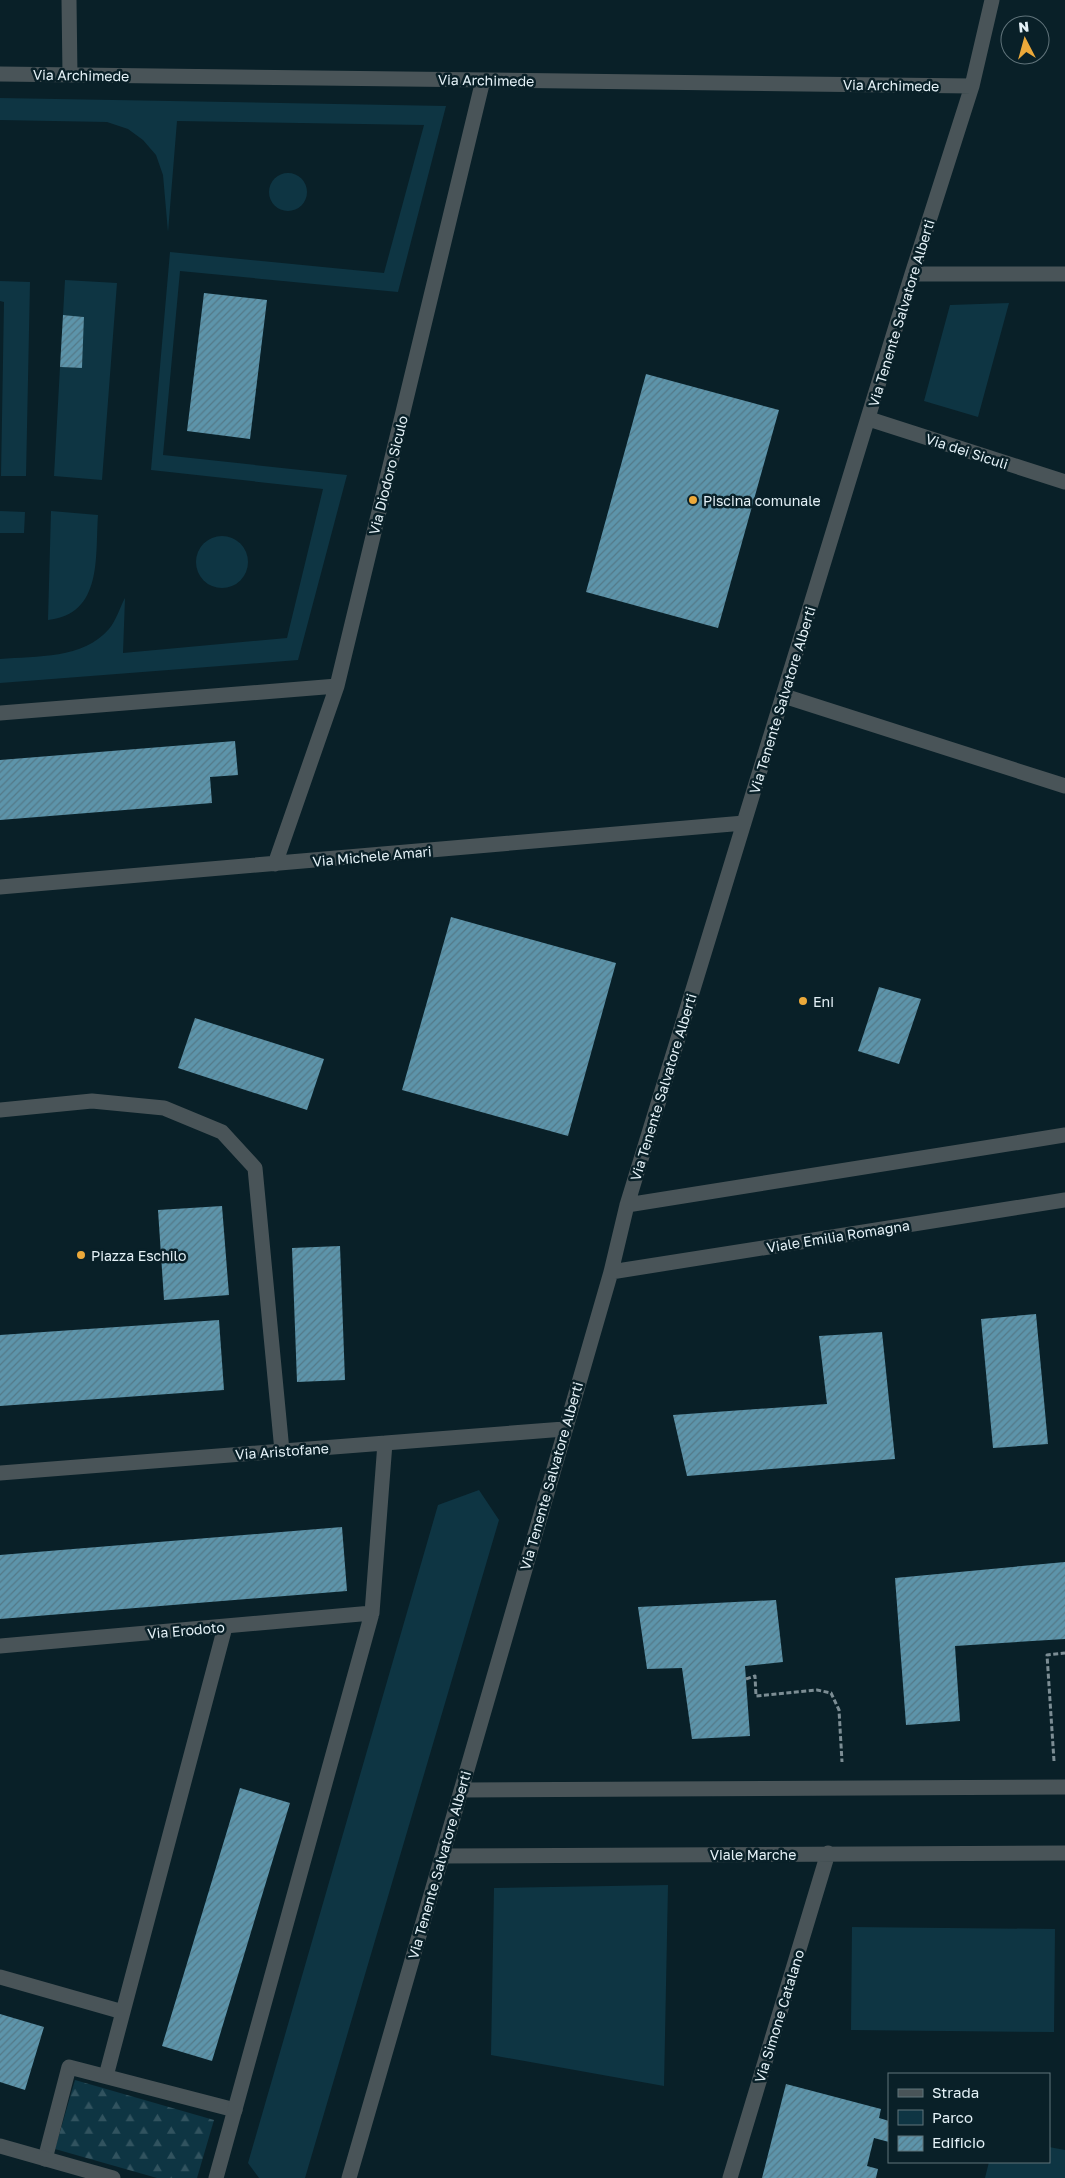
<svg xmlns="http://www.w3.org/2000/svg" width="1065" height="2178" viewBox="0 0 1065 2178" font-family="'Golos Text',sans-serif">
<defs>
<pattern id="forest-firs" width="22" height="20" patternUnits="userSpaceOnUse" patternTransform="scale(1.25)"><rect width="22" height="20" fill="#0e3543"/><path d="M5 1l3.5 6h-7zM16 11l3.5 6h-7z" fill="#31535f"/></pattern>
<pattern id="building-hatch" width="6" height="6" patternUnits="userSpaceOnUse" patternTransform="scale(1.25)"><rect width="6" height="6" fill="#5d94aa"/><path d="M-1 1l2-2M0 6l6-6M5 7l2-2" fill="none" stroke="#547988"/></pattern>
</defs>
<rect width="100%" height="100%" fill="#092028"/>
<path fill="#0e3543" d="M0,98L446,106L398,292L180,271L163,455L347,475L298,660L0,683V659C37,656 83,659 109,629C116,621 120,607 125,598L123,653L287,638L323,489L151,470L170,252L384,273L424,125L177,121L168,232L163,175L156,155L143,140L128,129L107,122L0,120Z
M269 192a19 19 0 1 1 38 0a19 19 0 1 1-38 0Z
M65,280L117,283L102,480L54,476L60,367L82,368L84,317L63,315Z
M0,281L30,282L26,476H1L4,302L0,301Z
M1009,303L978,417L924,401L950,305Z
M0,511L25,512L24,533H0Z
M51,511L98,515C95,557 103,614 48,620Z
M196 562a26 26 0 1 1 52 0a26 26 0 1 1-52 0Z
M479,1490L499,1520L305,2178H259L248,2163L438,1505Z
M668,1885L664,2086L491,2055L494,1888Z
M852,1927L1055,1929L1054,2032L851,2030Z
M1049,2147L1065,2150V2178H985L989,2162H1049Z"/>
<path fill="url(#forest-firs)" d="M75,2080L214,2120L197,2178H157L55,2149Z"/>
<path fill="url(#building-hatch)" d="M204,293L267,300L250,439L187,431Z
M63,315L84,317L82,368L60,367Z
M646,374L779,410L718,628L586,592Z
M235,741L238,775L210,777L212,803L0,820V760Z
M451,917L616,963L568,1136L402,1090Z
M879,987L921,999L899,1064L858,1051Z
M195,1018L324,1059L307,1110L178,1068Z
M222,1206L229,1295L164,1300L158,1210Z
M340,1246L345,1380L297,1382L292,1248Z
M1036,1314L1048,1444L993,1448L981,1319Z
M219,1320L224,1390L0,1406V1335Z
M882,1332L895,1459L687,1476L673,1415L827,1404L819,1336Z
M342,1527L347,1591L0,1619V1555Z
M1065,1562V1639L955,1646L960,1721L906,1725L895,1578Z
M776,1600L783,1662L745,1666L750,1736L692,1739L682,1668L647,1669L638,1607Z
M240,1788L290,1803L212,2061L162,2046Z
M0,2014L44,2027L25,2090L0,2082Z
M786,2084L881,2109L879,2118L889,2121V2142L874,2138L867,2166L878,2169L876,2178H762Z"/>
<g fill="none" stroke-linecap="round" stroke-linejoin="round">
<path stroke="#7c8d94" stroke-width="3" stroke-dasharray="5 2.5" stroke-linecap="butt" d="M746,1679L755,1676L756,1696L817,1690L831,1693L839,1710L842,1762
M1054,1761L1047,1655L1065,1653"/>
<path stroke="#495458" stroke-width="15" d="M0,1977L123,2012
M106,2076L225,1627
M45,2159L69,2067L235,2110"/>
<path stroke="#495458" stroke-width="15" d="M69,0L70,75
M0,74L972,86
M912,274H1065
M869,419L1065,482
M784,696L1065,786
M0,713L337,686
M275,864L337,686L483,80
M0,887L744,823
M0,1110L92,1101L164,1108L222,1132L255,1168L282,1451
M627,1205L1065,1135
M611,1272L1065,1200
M0,1473L564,1429
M0,1646L372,1613
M462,1790L1065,1787
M442,1856L1065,1853
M0,2146L113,2178
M216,2178L372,1613L385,1443
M349,2178L611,1272L627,1205L912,274L972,86L992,0
M730,2178L828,1853"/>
</g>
<g fill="#eca93a" stroke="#092028" stroke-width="2">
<circle cx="693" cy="500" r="5"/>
<circle cx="803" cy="1001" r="5"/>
<circle cx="81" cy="1255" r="5"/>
</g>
<g text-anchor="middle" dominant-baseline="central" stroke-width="5" stroke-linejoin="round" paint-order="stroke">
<g font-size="14" fill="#e4f1f7" stroke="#092028">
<text transform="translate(81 75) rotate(1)">Via Archimede</text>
<text transform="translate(486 80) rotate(1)">Via Archimede</text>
<text transform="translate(891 85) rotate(1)">Via Archimede</text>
<text transform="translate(901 313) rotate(-73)">Via Tenente Salvatore Alberti</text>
<text transform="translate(967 451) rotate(18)">Via dei Siculi</text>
<text transform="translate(388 475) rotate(-76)">Via Diodoro Siculo</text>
<text transform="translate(782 700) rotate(-73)">Via Tenente Salvatore Alberti</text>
<text transform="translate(372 856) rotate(-5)">Via Michele Amari</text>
<text transform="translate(663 1087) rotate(-73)">Via Tenente Salvatore Alberti</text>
<text transform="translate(838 1236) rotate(-9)">Viale Emilia Romagna</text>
<text transform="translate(282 1451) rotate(-4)">Via Aristofane</text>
<text transform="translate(551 1476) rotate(-74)">Via Tenente Salvatore Alberti</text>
<text transform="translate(186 1630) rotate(-5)">Via Erodoto</text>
<text x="753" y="1854">Viale Marche</text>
<text transform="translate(439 1865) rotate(-74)">Via Tenente Salvatore Alberti</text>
<text transform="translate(779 2016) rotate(-73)">Via Simone Catalano</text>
</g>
<g font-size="14" fill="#e4f1f7" stroke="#092028" text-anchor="start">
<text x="703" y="500">Piscina comunale</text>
<text x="813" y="1001">Eni</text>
<text x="91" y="1255">Piazza Eschilo</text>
</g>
</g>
<rect x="888" y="2073" width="162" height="90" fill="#092028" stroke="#61747b"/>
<rect x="898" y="2089" width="25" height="8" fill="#495458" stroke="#61747b"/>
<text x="932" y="2098" font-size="15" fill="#e4f1f7">Strada</text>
<rect x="898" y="2110" width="25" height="15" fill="#0e3543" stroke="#61747b"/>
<text x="932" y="2123" font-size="15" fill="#e4f1f7">Parco</text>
<rect x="898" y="2136" width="25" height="15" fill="url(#building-hatch)" stroke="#61747b"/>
<text x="932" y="2148" font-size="15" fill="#e4f1f7">Edificio</text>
<g transform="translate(1025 40) rotate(354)"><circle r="24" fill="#092028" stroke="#61747b"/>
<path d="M0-4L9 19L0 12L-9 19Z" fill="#eca93a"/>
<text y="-8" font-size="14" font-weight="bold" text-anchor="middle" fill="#e4f1f7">N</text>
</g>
</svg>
